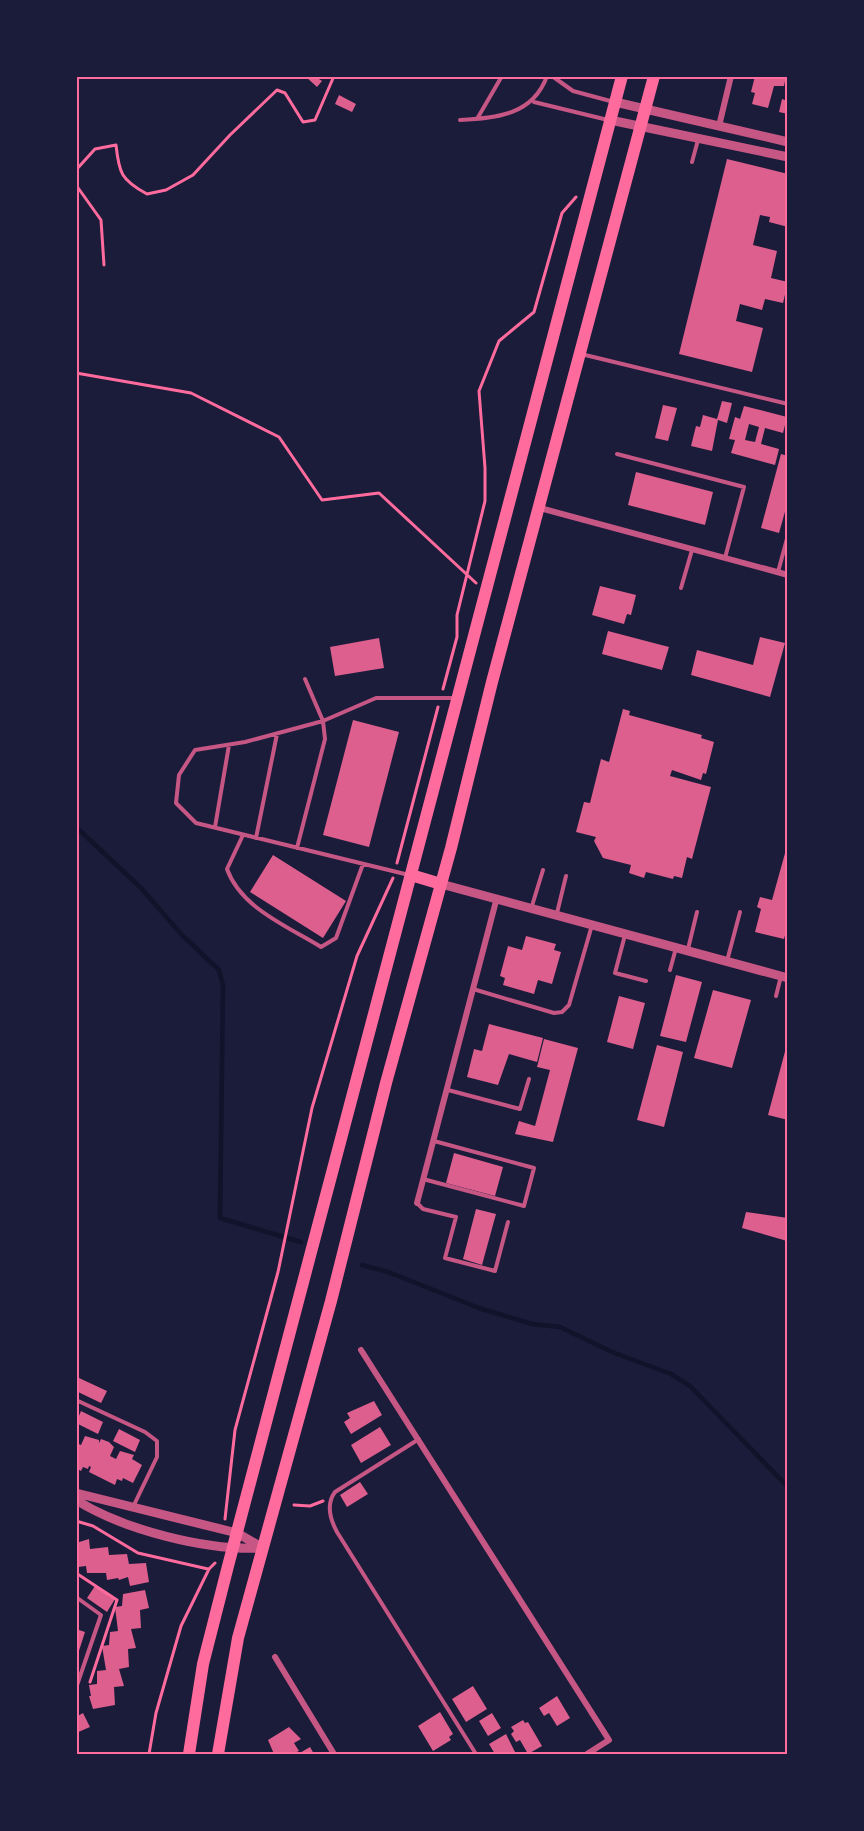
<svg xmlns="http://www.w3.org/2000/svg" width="864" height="1831" viewBox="0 0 864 1831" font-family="Cabin,sans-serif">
<rect width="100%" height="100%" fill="#1b1b3a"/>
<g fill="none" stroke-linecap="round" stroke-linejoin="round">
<path stroke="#12122b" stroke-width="4.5" d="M76,827L141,888L181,934L219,970L223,986L220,1218L301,1242
M362,1265L388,1272L479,1308L532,1324L560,1327L612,1352L671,1374L690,1386L788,1487"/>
</g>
<path fill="#dd5f8e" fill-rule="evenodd" d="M305,76H321L319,79L322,81L317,87Z
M755,76H786L784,86H774L768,108L752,104L755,93L751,92Z
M339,95L356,104L352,112L335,104Z
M782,99L788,101V114L779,112Z
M727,159L788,174V227L769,222L770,217L760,215L753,245L777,251L771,278L788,282L783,303L765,299L762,310L740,304L736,321L763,328L752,372L679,354Z
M722,401L732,403L727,423L718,420L712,451L691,446L696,426L700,427L703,415L717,419Z
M663,405L677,408L668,441L655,438Z
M744,406L787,417L783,433L765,428L761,444L779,449L775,465L731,453L735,440L729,439L735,417L740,419ZM749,424L759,427L755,442L745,440Z
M781,454L788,456V501L779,533L761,528Z
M636,472L713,492L705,525L628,505Z
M600,586L636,595L631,615L627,614L624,624L592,615Z
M608,631L669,647L662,670L602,654Z
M760,637L785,643L770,697L691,675L697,650L753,665Z
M379,638L384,668L335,676L330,647Z
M623,709L630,711L629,715L702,735L701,738L714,742L706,774L703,773L701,780L672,770L670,776L711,787L692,859L687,857L682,878L674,876L673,879L646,872L644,878L629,873L631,865L603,858L594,841L596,837L576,832L584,802L590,803L601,759L609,762Z
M353,720L399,732L369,847L323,835Z
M787,846L788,924L784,939L755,932L761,909L757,907L760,897L772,900Z
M273,855L346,901L323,938L250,892Z
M526,936L556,944L554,950L561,952L552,984L538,980L534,994L503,985L505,978L500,976L508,946L522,950Z
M676,975L702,982L686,1042L660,1036Z
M713,990L751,1000L732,1068L694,1058Z
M619,996L645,1003L633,1049L607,1042Z
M489,1024L543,1038L537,1062L509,1054L498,1085L467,1077L474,1049L482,1051Z
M544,1039L578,1048L553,1142L515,1134L519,1121L535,1126L550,1070L537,1067Z
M787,1044H788V1120L768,1115Z
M657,1045L683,1052L664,1127L637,1120Z
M454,1153L503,1167L495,1196L446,1183Z
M476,1209L496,1214L482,1265L463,1259Z
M746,1212L788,1218L787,1241L742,1228Z
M79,1378L107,1391L101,1403L76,1391Z
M374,1401L382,1415L351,1434L344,1422L350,1418L347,1413Z
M81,1411L103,1422L98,1434L76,1423Z
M380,1427L391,1445L361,1463L351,1445Z
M119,1429L140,1440L135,1452L113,1441Z
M85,1436L99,1440V1443L101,1439L109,1442L114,1447L110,1456L116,1459L120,1451L134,1455L132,1459L142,1465L133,1483L123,1478L122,1481L117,1479L115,1485L89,1472L91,1467L89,1466L88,1469L83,1467L81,1471L76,1468V1443L81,1445Z
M360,1482L368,1494L347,1507L340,1495Z
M89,1539L90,1549L108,1547L109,1555L127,1554L129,1564L146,1563L149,1582L130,1586L128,1577L119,1580L118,1578L107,1580L106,1573H87L86,1566L78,1567L76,1543Z
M95,1586L115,1599L107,1612L87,1598Z
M145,1590L149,1608L140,1610L141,1628L131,1629L136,1648L128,1649L129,1667L119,1669L124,1686L114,1687L115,1705L93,1709L89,1696H91L89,1685L97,1684V1671L106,1670L102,1646L109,1645L110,1632L118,1631L115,1607L122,1606L123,1594Z
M76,1629L85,1632L77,1657H76Z
M473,1686L487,1709L466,1722L452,1699Z
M557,1696L570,1718L557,1726L549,1713L544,1716L539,1708Z
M440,1712L453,1734L449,1737L451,1740L433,1751L418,1726Z
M83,1713L90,1727L76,1733V1717Z
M492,1713L501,1728L488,1736L479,1721Z
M523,1720L525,1723L528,1722L542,1746L528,1754L520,1740L516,1742L511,1734L514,1731L511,1727Z
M289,1727L301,1739L294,1743L299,1751L292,1754H274L268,1740Z
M506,1734L516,1754H495L489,1744Z
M310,1747L314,1754H298Z"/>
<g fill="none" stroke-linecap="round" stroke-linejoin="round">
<path stroke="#ff6b9d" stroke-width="3" d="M76,170L95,149L116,145C119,173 121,180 147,194L166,190L193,175L230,135L277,90L285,93L303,122L315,120L334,76
M76,185L101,220L104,265
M76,373L191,393L279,437L322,500L379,493L476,583
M443,689L457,637V615L485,501V468L479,391L499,341L534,312L562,213L576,197
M397,863L438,707
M294,1505L310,1506L323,1501
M225,1519L235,1430L278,1272L312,1108L357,956L393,878
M76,1521L93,1526L138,1553L208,1569
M76,1573L117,1600L90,1682
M149,1754L156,1713L181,1626L209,1569L215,1563"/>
<path stroke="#c65784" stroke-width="4" d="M552,76L573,91L614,102
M534,102L608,120
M477,119L502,76
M460,120C497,118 533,115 547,76
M692,162L698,140
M581,354L788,404
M617,454L744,487L725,558
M778,572L788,535
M681,588L692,550
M215,827L229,745
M243,835L227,869C241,908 287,926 321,947L336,938L363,864
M256,838L277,734
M297,848L325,739L323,721L305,679
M409,875L196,823L176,803L179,775L195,750L245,742L323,721L376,698H454
M531,909L543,870
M557,913L566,876
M625,935L615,973L646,981
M688,949L697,912
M727,961L740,912
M670,970L676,948
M473,989L554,1013L562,1012L569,1005L592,925
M776,996L781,976
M448,1090L520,1109L529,1079
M423,1179L524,1206L534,1168L434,1141
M417,1203L423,1209L456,1217L445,1258L495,1271L508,1222
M76,1400L145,1432L157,1441V1457L133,1507
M419,1439L335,1492C326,1504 330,1519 337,1532L476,1754
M76,1597L101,1615L76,1688"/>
<path stroke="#c65784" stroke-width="6" d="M719,126L731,76
M540,508L788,575
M417,1203L496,901
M361,1350L609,1740L587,1754
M275,1657L334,1754"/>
<path stroke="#c65784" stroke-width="9" d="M615,102L788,142
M610,120L788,157
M441,884L788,978
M76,1493L237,1533L263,1548
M76,1500C124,1530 206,1551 263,1548"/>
<path stroke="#ff6b9d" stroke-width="12" d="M411,875L441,884
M189,1754L203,1664L228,1566L622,76
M218,1754L238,1638L331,1301L386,1083L451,848L492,682L654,76"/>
</g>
<rect width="864" height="1831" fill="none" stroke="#1b1b3a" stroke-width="156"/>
<rect x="78" y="78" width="708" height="1675" fill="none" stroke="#ff6b9d" stroke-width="2"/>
</svg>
